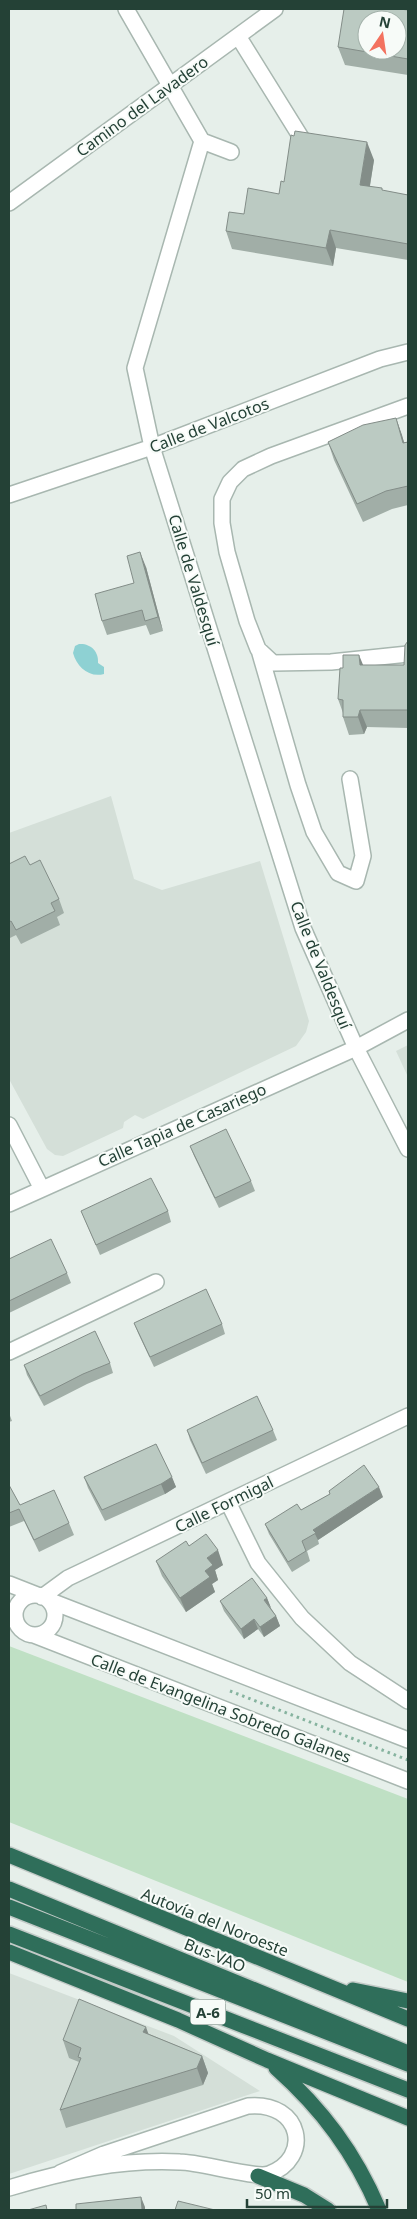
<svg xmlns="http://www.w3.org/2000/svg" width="417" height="2219" viewBox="0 0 417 2219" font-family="'Noto Sans',sans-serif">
<rect width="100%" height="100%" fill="#e6efea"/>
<path fill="#d4dfd8" d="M111,796L134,879L162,890L260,861L309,1021L306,1032L296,1046L143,1119L135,1115L124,1122L123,1128L63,1156L55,1155L47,1149L9,1079V833Z
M408,1045V1077L396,1051Z
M9,1973L174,2036L260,2091L9,2174Z"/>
<path fill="#bfe0c4" d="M9,1646L408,1799V1982L9,1822Z"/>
<path fill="#8ed1d3" d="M79,644C90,643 99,651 98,663L104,667V674C89,678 77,667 73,653L75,646Z"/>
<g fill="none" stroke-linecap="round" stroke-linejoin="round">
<defs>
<path id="minor" d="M126,9L202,141L135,368L152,447L303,928L356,1048L408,1149
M238,36L302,139
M202,141L231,152
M9,203L275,9
M408,406L271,456L243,469L230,482L222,499V523L227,552L247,621L258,649L273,663L331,662L408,654
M9,495L152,447L380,359L408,352
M259,650L298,785L314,832L338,873L356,881L363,856L350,779
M9,1125L42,1189
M9,1204L356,1048L408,1020
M9,1352L156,1282
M228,1502L258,1563L302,1618L350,1663L408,1701
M9,1584L37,1595
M15 1615a20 20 0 1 1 40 0a20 20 0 1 1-40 0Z
M42,1597L68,1578L408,1416
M48,1600L408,1740
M34,1635L408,1781
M9,2188C65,2171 121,2159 180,2162C200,2162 256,2179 269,2174C312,2159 303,2101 248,2106L104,2154L60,2173"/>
<path id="highway" d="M9,1855L408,2019
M9,1889L408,2053
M9,1907L408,2064
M9,1934L408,2090
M9,1952L178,2020L267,2060L408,2118
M353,1990L408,2001
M276,2068C322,2109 355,2153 379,2210
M258,2176L304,2195L328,2210"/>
</defs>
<use href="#minor" stroke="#a8b7b0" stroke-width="18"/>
<use href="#highway" stroke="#c2cac7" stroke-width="18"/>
<path stroke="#86b39f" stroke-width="3" stroke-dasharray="2.5 4" stroke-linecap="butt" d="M230,1691L408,1760"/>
<use href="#minor" stroke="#fff" stroke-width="15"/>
<use href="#highway" stroke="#2f6e5a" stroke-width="15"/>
</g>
<path fill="#a1aea7" d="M408,10V75L345,65L338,47Z
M374,160L370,186L383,191L408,195V260L336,248L333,266L232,249L226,231L244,214L279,194L284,182Z
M396,418L404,442H408V505L392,509L363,522L334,460L328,442Z
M146,567L163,631L150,635L146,625L107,635L102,621L134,583Z
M408,641V728L367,727L364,734L349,735L343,717V713L338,699L363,665H404Z
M9,864L30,865L59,899L64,913L57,917L60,925L21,944L16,935L10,938L9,935Z
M190,1146L251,1181L255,1191L219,1208L194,1156Z
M81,1211H168L171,1222L100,1255Z
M9,1259L67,1273L71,1283L9,1313Z
M134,1323L222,1324L225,1334L154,1367L138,1333Z
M110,1363L113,1373L87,1384L44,1406L27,1375L24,1365Z
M9,1413L12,1421L9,1422Z
M187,1430H273L277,1440L206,1474L190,1440Z
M156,1444L176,1487L165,1494L105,1521L88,1488L84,1477Z
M9,1485L20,1505L69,1523L74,1535L39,1552L24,1521L9,1527Z
M329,1491L383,1497L318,1540L319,1544L307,1551L310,1561L292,1572L269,1534L265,1524L301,1510L330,1494Z
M189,1546L223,1565L215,1570L218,1580L212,1584L215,1592L186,1612L162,1576L156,1561Z
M267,1598L271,1608L276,1616L280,1626L264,1637L258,1629L244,1639L224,1611L220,1601Z
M149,2034L202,2056L208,2073L203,2085L66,2128L60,2110L79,2062L69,2058L63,2040Z"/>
<path fill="#838d88" d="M367,142L374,160L367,203L360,185Z
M330,230L336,248L333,266L326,248Z
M396,418L402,435L408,457L403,443Z
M140,552L146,567L163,631L158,617Z
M359,655L366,672L360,665Z
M360,710L367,727L364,734L358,717Z
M172,1477L176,1487L165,1494L161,1484Z
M379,1487L383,1497L318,1540L313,1530Z
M218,1550L223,1565L215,1570L218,1580L212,1584L215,1592L186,1612L180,1598L205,1571L207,1558Z
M267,1598L271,1608L264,1600Z
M276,1616L280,1626L264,1637L260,1627Z
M254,1619L258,1629L244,1639L241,1629Z
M146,2027L152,2044L143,2032Z
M202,2056L208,2073L203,2085L197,2068Z
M141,2197L145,2207V2210H142Z"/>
<path fill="#bbcac2" stroke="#838d88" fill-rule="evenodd" d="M344,9H399L408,10V59L338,47ZM367,20H397V50H367Z
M295,131L367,142L360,185L382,188V190L408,195V244L330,230L326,248L226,231L229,212L244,214L248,188L279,194L281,181L284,182L291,135L294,136Z
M396,418L403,443L408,442V486L386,491L357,504L328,442L363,425Z
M140,552L158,617L145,621L142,610L102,621L95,594L134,583L127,556Z
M408,641V710H360L358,717H343V700L338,699L340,668H343V655H359L360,665H404L405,645Z
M25,856L30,865L40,860L59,899L51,903L55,911L16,930L11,921L9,922V864Z
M226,1129L251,1181L215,1198L190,1146Z
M151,1178L168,1211L96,1245L81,1211Z
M51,1239L67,1273L9,1301V1259Z
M206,1289L222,1324L150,1357L134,1323Z
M95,1331L110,1363L83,1374L40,1396L24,1365Z
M257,1396L273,1430L202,1463L187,1430Z
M156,1444L172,1477L161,1484L102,1510L84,1477Z
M364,1465L379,1487L313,1530L316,1533L302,1541L306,1551L288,1562L265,1524L297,1504L301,1510L330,1494L329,1491Z
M9,1485L20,1505L54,1490L69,1523L34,1540L19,1509L9,1513Z
M206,1534L218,1550L207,1558L213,1565L205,1571L210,1577L180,1598L156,1561L186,1541L189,1546Z
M252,1578L267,1598L264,1600L276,1616L260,1627L254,1619L241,1629L220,1601Z
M79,1999L146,2027L143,2032L202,2056L197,2068L60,2110L81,2058L78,2057L81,2048L63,2040Z
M141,2197L142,2210H76V2204Z
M178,2201L215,2210H175Z
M46,2205L47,2210H28Z"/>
<g text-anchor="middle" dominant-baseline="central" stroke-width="4" stroke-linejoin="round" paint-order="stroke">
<rect fill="#f7fbf8" stroke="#637970" stroke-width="1" x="190.5" y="1999.5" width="35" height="25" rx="4"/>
<g font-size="15" font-weight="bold" fill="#244136">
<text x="208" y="2012">A-6</text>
</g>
<g font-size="16" fill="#244136" stroke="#f7fbf8">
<text transform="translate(142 106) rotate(-36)">Camino del Lavadero</text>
<text transform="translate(209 425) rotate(-21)">Calle de Valcotos</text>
<text transform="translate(194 580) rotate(73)">Calle de Valdesquí</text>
<text transform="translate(321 965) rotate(68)">Calle de Valdesquí</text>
<text transform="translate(182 1125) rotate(-24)">Calle Tapia de Casariego</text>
<text transform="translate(224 1504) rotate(-26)">Calle Formigal</text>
<text transform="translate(221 1708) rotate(21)">Calle de Evangelina Sobredo Galanes</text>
<text transform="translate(215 1922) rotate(22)">Autovía del Noroeste</text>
<text transform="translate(215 1955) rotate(22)">Bus-VAO</text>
</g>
</g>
<rect width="417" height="2219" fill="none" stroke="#244136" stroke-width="20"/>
<g transform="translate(382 35) rotate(13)"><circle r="24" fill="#f7fbf8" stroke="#a3b1aa"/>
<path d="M0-4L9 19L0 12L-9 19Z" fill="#f3725f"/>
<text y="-8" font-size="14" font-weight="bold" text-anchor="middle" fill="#244136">N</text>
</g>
<path d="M247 2199v8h140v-8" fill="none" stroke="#244136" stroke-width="2.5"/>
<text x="255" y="2199" font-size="15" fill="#244136" stroke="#f7fbf8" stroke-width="4" paint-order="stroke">50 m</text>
</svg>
